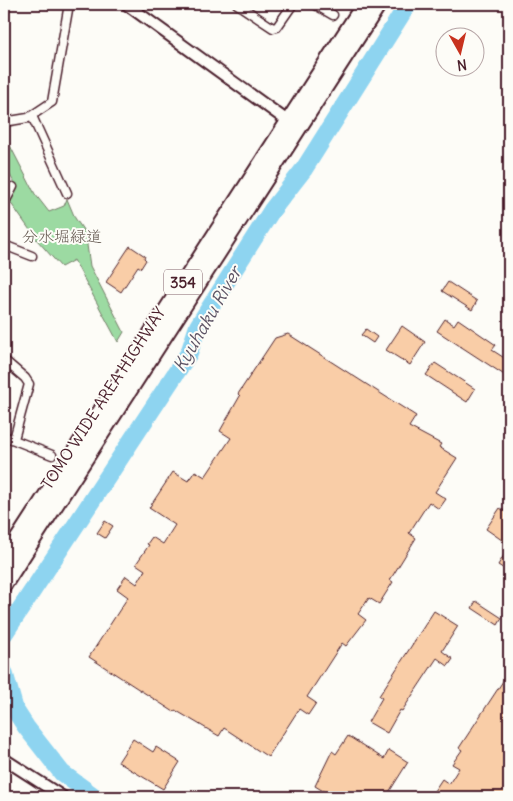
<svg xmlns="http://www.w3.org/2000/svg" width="513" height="801" viewBox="0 0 513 801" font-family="Delius,'Klee One',sans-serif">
<rect width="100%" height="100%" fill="#fdfcf7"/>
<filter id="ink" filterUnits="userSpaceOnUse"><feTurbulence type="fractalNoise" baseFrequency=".02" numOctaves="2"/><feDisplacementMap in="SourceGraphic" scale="10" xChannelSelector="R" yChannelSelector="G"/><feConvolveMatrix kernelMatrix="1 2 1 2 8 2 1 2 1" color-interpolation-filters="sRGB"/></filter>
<g filter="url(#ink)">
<path fill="#9cdaa2" stroke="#737c66" d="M4,134L35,194L49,212L64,206L67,199L75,218L88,237L87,245L90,266L124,332L118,342L74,260L61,267L37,240L10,202L17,188L4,164Z"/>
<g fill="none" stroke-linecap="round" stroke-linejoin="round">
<path stroke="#8ed4f0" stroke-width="18" d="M4,634L172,379L189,353L198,326L272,210L304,169L408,4
M4,672L15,710L26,727L62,773L95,797"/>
</g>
<path fill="#f9cda7" stroke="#4a1f2b" d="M130,246L145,256L144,258L146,260L141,268L138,266L121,292L106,282Z
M448,282L477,301L472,310L442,291Z
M445,319L454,325L458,319L496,345L492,350L509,361V378L437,331Z
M402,326L425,342L410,365L386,350Z
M366,329L377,337L373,343L361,335Z
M288,334L416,416L409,427L441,444L439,447L457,458L435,492L446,499L439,509L429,502L409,533L416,538L390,580L393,582L379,604L369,598L358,614L366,620L346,646L342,643L307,697L316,703L308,715L299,709L268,757L224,728L219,736L175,710L174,712L89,657L128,597L117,589L126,576L137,584L145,570L136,564L149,545L147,544L152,537L163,544L175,525L149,508L173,472L188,481L195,471L205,477L231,438L220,431L240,396L238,394L275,338Z
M435,363L475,389L467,402L426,375Z
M500,508L509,514V545L486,529Z
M105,521L113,526L105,538L97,533Z
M509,547V572L498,565Z
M476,601L502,618L498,625L472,608Z
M434,611L458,626L442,651L453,659L448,666L437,658L402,711L400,710L387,733L368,722L382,698L379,696Z
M509,672V797H430L442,779L449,784L459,768L452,764L462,750L459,748Z
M348,736L384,759L389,750L408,762L386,797H333L315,786L332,751L336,754Z
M133,739L153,752L156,747L180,762L163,789L118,762Z"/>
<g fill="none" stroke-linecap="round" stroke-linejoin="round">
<defs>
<path id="street" d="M237,4L273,28L277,27L293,4
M314,4L333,15
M32,116L67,193
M4,122L28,118L52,102L69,4
M4,204L13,187
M4,245L32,256
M4,360L25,378L29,384L14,439
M4,436L52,455"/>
<path id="secondary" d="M126,4L293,125
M4,759L63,797"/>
<path id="highway" d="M4,560L364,4
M4,585L379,4"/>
</defs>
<use href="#street" stroke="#4a1f2b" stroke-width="11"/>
<use href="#secondary" stroke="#4a1f2b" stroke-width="14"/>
<use href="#highway" stroke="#4a1f2b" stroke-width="18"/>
<use href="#street" stroke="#fdfcf7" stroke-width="8"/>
<use href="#secondary" stroke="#fdfcf7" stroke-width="10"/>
<use href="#highway" stroke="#fdfcf7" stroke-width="14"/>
</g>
</g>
<g text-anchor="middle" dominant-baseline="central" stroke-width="4" stroke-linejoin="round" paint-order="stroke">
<rect fill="#fdfcf7" stroke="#806168" stroke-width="1" x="164" y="269.5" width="38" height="25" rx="4"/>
<g font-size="15" font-weight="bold" fill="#4a1f2b">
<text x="183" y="282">354</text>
</g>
<g font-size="16" fill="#63574f" stroke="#fdfcf7">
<text x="62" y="236">分水堀緑道</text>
</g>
<g font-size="16" fill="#4a1f2b" stroke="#fdfcf7">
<text transform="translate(103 398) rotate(-57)">TOMO WIDE AREA HIGHWAY</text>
</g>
<g font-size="18" font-style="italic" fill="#5e5566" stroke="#fdfcf7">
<text transform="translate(207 319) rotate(-60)">Kyuhaku River</text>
</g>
</g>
<rect width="513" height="801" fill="none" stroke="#fdfcf7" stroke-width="20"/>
<rect x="10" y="10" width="493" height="781" fill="none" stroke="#4a1f2b" stroke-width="2" filter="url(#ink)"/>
<g transform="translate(460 52) rotate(172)"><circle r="24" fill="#fdfcf7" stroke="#b5a4a5"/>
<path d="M0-4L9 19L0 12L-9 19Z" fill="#c8321e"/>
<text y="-8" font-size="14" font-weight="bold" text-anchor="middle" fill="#4a1f2b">N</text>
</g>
</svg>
